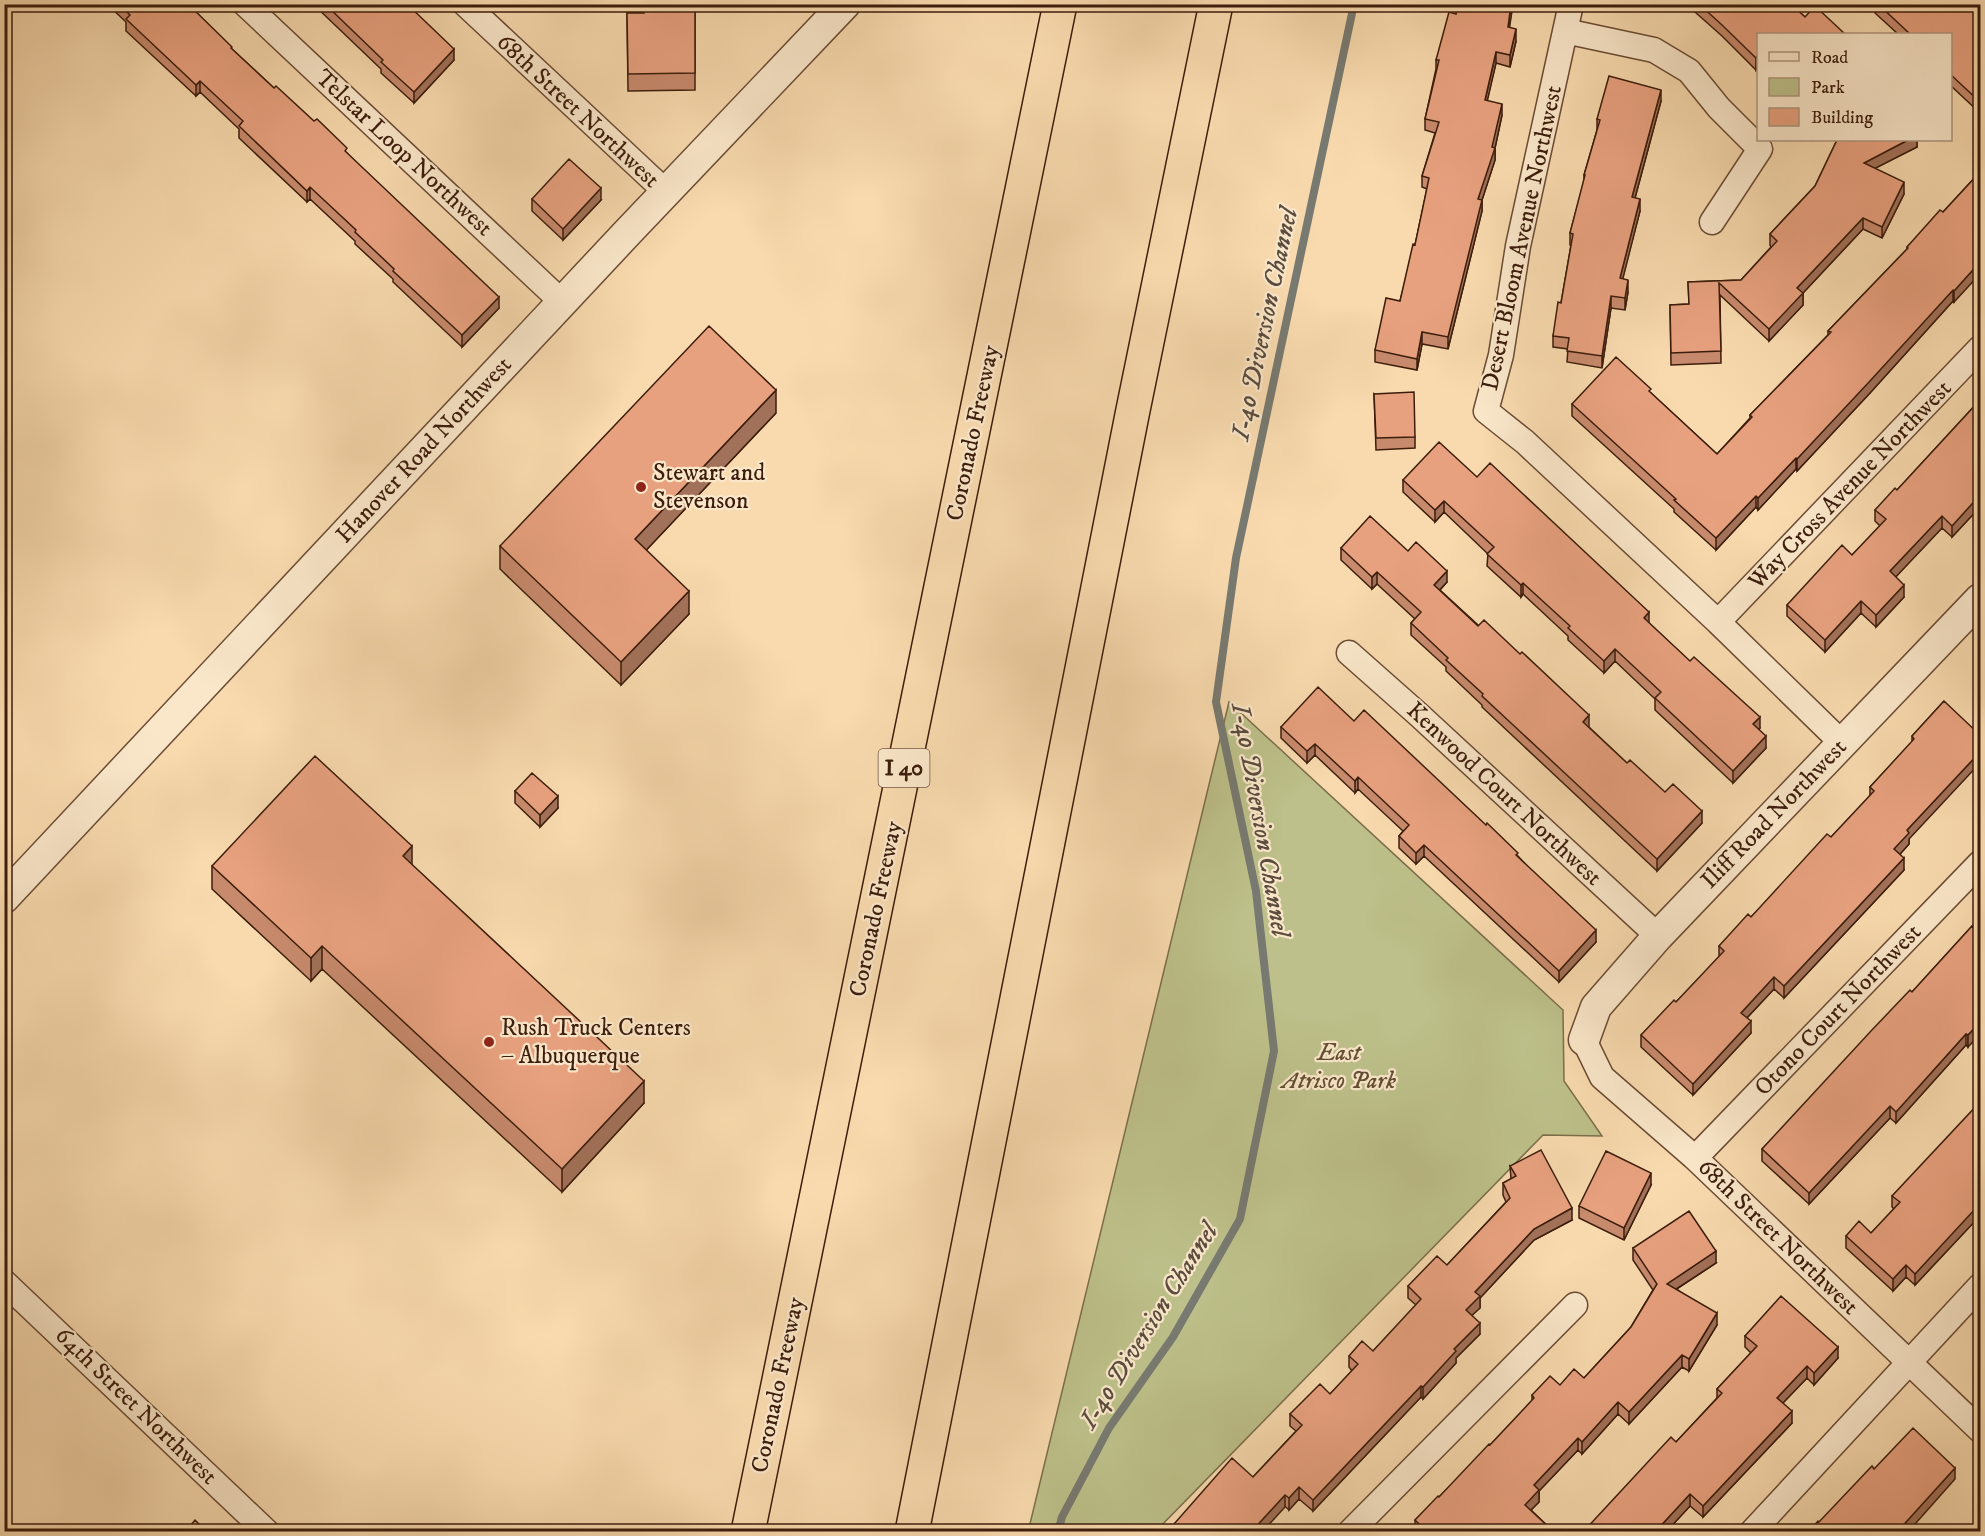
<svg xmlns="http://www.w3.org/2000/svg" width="1985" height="1536" viewBox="0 0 1985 1536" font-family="'IM FELL DW Pica',serif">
<rect width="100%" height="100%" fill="#f8daae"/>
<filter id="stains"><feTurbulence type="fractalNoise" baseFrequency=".00333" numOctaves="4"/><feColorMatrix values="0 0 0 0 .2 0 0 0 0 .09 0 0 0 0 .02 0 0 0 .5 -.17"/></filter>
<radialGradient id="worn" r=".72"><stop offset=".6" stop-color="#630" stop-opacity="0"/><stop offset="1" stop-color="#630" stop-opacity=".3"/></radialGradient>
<path fill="#bdc08a" stroke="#7c6e4b" stroke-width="1.5" d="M1229,702L1563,1010L1564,1081L1602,1136L1543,1135L1156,1531L1028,1532Z"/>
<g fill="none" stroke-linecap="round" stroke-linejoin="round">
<path stroke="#787a71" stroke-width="8" d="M1058,1532L1062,1517L1109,1428L1173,1337L1240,1219L1274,1051L1256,891L1216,702L1236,558L1354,4"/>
<defs>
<path id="minor" d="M245,4L562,302
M465,4L666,192
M1571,4L1518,246L1501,355L1486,411L1525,442L1718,622L1842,743
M1565,31L1654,50L1689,71L1719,108L1760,149L1712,222
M1718,622L1980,348
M1349,653L1419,715L1658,936
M1584,1040L1602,1077L1695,1158L1980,1430
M1695,1158L1980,863
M4,1282L267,1532
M1350,1532L1575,1305
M1752,1532L1980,1286"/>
<path id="tertiary" d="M4,898L627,233L845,4
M1584,1040L1596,1007L1658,936L1980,599"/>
<path id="motorway" d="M748,1532L1060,4
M912,1532L1132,415L1216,4"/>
</defs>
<use href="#minor" stroke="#6b4c34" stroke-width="27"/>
<use href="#tertiary" stroke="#6b4c34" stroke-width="33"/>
<use href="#motorway" stroke="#3c1d0c" stroke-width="36"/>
<use href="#minor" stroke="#fae7ca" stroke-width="24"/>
<use href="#tertiary" stroke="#fae7ca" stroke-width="30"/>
<use href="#motorway" stroke="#f8daae" stroke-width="33"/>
</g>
<path fill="#c88a6d" stroke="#3c1d0c" stroke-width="1.5" d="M107,4H188L232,49L274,88L347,153L499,308L462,347L393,282V279L355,244V241L310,199L307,202L239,138V129L200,92L196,96L126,31V22Z
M313,4H407L454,60L414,103L381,73V69Z
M643,4H742V8L695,10V90L628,91L627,13H643Z
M1458,4H1513L1509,27L1516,41L1510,67L1496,63L1487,100L1502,115L1495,148V160L1482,200V211L1448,349L1422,344L1417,370L1375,362V350L1400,301L1415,245L1427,189L1422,187V176L1435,133L1425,130V119L1436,69V60L1456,14Z
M1655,4H1665L1663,8Z
M1686,4H1791L1805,17L1758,34L1756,70L1722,36Z
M1875,4H1973L1980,12V113L1950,85V34H1898L1875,13Z
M1661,101L1635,198L1640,211L1622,279L1628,292L1625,310L1611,308L1602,368L1567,362L1568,349L1553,347V336L1561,303L1571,245H1570V233L1584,182V175L1597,130V119Z
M1837,140H1917V147L1875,168L1904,194L1882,238L1863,229L1803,293V305L1769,341L1720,295L1721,363L1671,365L1670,305L1689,304L1688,282L1741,280L1771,247L1770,245V234L1815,186Z
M1980,172L1954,302L1953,301L1870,393L1797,471L1796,469L1758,510L1756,507L1716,550L1674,512V509L1572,416V404L1651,393L1717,454L1750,418V415L1828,335V331L1907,249V247L1943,212Z
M532,199L601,200L563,240L532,211Z
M1374,394L1415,437V448L1376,450Z
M1980,400V507L1952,537L1942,528L1895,577L1904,597L1876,627L1861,613L1825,652L1787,616V605L1852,555L1880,526L1875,521V510L1897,490Z
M776,413L646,550L689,614L621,685L500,569V546Z
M1477,477L1649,623L1760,728L1759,729L1766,748L1733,783L1655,710V699L1615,661L1604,673L1568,640V636L1523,594L1521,597L1487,566L1488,554L1444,512L1435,522L1403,492V480Z
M1341,548L1408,551L1447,582L1440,590L1589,727L1627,763L1702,823L1657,871L1482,707V705L1446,671V667L1411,635V623L1415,619L1377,584L1372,589L1341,560Z
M1944,701L1909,839V844L1900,854L1904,870L1784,998L1774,989L1747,1018L1751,1033L1693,1095L1641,1047V1035L1676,1002L1719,957V946L1751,917L1831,837L1870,796V787L1912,742V736Z
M1354,721L1518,856L1596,942L1559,982L1424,856L1416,864L1399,848V836L1403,831L1358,789L1355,793L1315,755L1307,763L1281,738V727Z
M515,791L558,808L540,827L515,803Z
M412,865L644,1103L562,1192L322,969L311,981L212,889V866Z
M1972,926L1968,1047L1966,1045L1896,1123L1890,1118L1809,1204L1762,1161V1149L1912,992Z
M1510,1166L1572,1220L1534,1240L1480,1298V1308L1472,1315L1480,1334L1456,1358V1363L1423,1399L1421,1397L1313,1511L1299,1499L1289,1510L1253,1477L1296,1431L1290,1426V1414L1330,1394L1352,1371L1349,1367V1356L1373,1351L1416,1305L1408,1298V1286L1447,1265L1506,1202L1503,1195V1183L1511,1179Z
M1651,1185L1624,1240L1579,1218V1206Z
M1892,1196L1976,1216V1220L1915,1285L1906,1277L1893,1291L1846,1248V1236L1871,1233L1894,1209L1892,1207Z
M1633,1248L1716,1263L1677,1289L1717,1325L1689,1371L1682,1367L1629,1424L1618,1414L1582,1454L1578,1450L1539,1491V1502L1531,1510L1554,1532H1415V1520L1439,1497L1490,1445L1532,1401V1395L1560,1385L1584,1378L1631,1327L1653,1290L1633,1260Z
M1745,1336L1838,1358L1814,1385L1807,1378L1783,1403L1792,1423L1703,1517L1690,1506L1666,1532H1583L1676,1442L1717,1398V1389L1751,1353L1745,1347Z
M1980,1344V1368L1974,1362V1350Z"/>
<path fill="#a27159" stroke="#3c1d0c" stroke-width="1.5" d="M1511,4H1513L1508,38V27Z
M1516,29V41L1510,67V55Z
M454,49V60L414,103V92Z
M1496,52V63L1485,111V100Z
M1758,55V67L1756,70V58Z
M200,81V92L196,96V85Z
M1661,90V101L1632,209V197Z
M1502,104V115L1495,148V160L1482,200V211L1448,349V337L1478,199Z
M1908,140H1917V147L1864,174V163Z
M1904,182V194L1882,238V227Z
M310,187V199L307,202V191Z
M601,188V200L563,240V229Z
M1640,199V211L1620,290V278Z
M1863,218V229L1803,293V305L1769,341V329L1797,288Z
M1980,262V274L1954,302V291Z
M1628,280V292L1625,310V298Z
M1953,290V301L1870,393L1797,471V459Z
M1611,296V308L1602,368V356Z
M499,297V308L462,347V335Z
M1422,332V344L1417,370V359Z
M776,390V413L635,562V539Z
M1796,458V469L1758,510V498Z
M1980,495V507L1952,537V526Z
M1756,496V507L1716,550V538Z
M1444,501V512L1435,522V510Z
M1942,516V528L1890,583V571Z
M1447,571V582L1434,596V585Z
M1377,572V584L1372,589V577Z
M1523,583V594L1521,597V585Z
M1904,585V597L1876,627V615Z
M689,591V614L621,685V662Z
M1861,601V613L1825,652V640Z
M1649,612V624L1644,618Z
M1615,649V661L1604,673V661Z
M11,710V727L4,734V717Z
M1589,715V727L1583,733V722Z
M1760,717V728L1753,736V724Z
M1766,736V748L1733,783V771Z
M1315,744V755L1307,763V751Z
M1980,752V763L1909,839V844L1894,861V849L1907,830Z
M1358,777V789L1355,793V781Z
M558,796V808L540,827V815Z
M1702,811V823L1657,871V859Z
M1424,845V856L1416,864V853Z
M412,846V868L403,856Z
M1904,858V870L1784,998V986Z
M1596,930V942L1559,982V971Z
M322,946V969L311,981V958Z
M1774,977V989L1741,1024V1013Z
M1751,1021V1033L1693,1095V1084Z
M1980,1022V1034L1968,1047V1035Z
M1966,1034V1045L1896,1123V1112Z
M644,1081V1103L562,1192V1169Z
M1890,1106V1118L1809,1204V1193Z
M1651,1173V1185L1624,1240V1228Z
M1980,1200V1211L1976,1216V1220L1915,1285V1274Z
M1572,1208V1220L1534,1240L1480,1298V1308L1466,1321V1310L1475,1292L1534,1229Z
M1716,1251V1263L1667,1295V1284Z
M1906,1265V1277L1893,1291V1279Z
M1717,1313V1325L1689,1371V1359Z
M1480,1323V1334L1456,1358V1363L1423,1399V1387L1454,1349Z
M1838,1347V1358L1814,1385V1373Z
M1682,1355V1367L1629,1424V1412Z
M1807,1366V1378L1777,1409V1398Z
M1421,1386V1397L1313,1511V1500Z
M1618,1402V1414L1582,1454V1442Z
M1792,1411V1423L1703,1517V1506Z
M1578,1438V1450L1539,1491V1502L1525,1516V1505L1534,1485Z
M1955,1468V1479L1908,1532H1897Z
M1299,1487V1499L1289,1510V1498Z
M1690,1494V1506L1666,1532H1655Z
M1285,1495V1507L1262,1532H1251Z"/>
<path fill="#e8a17f" stroke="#3c1d0c" stroke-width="1.5" d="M119,4H188L232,47L231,48L274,88L276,86L314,121L317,119L347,148L345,151L499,297L462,335L393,271L394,269L355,232L356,230L310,187L307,191L239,126L243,121L200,81L196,85L126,19L130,15Z
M325,4H407L454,49L414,92L381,62L383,60Z
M644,4H695V73L628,74L627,13H644Z
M1458,4H1511L1508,27L1516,29L1510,55L1496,52L1485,100L1502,104L1492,147L1495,148L1478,199L1482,200L1448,337L1422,332L1417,359L1375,350L1386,298L1400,301L1413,244L1415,245L1429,178L1422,176L1439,122L1425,119L1439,60H1436L1449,12L1456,14Z
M1699,4H1791L1805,17L1815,6L1845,34H1758V55L1756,58L1722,25Z
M1878,4H1973L1980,12V102L1950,74V34H1910Z
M1609,76L1661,90L1632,197L1640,199L1620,278L1628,280L1625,298L1611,296L1602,356L1567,351L1569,338L1553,336L1558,302L1561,303L1573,234L1570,233L1585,175H1584L1600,120L1597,119Z
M1837,140H1908L1864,163L1904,182L1882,227L1863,218L1797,288L1803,293L1769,329L1719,283L1721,351L1671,353L1670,305L1689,304L1688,282L1741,280L1777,241L1770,234L1815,186Z
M569,159L601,188L563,229L532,199Z
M1980,172V262L1954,291L1953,290L1870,381L1797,459L1796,458L1758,498L1756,496L1716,538L1674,500L1676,499L1572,404L1616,357L1651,389L1649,391L1717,454L1752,417L1750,415L1831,332L1828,331L1908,248L1907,247L1940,210L1943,212Z
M709,326L776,390L635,539L689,591L621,662L500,546Z
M1414,392L1415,437L1376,438L1374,394Z
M1980,400V495L1952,526L1942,516L1890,571L1904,585L1876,615L1861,601L1825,640L1787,605L1842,545L1852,555L1886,519L1875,510L1895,488L1897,490Z
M1439,442L1477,477L1490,463L1649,612L1644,618L1690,661L1694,657L1760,717L1753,724L1766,736L1733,771L1655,698L1661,692L1615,649L1604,661L1568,628L1570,626L1523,583L1521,585L1487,554L1494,547L1444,501L1435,510L1403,480Z
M1370,516L1408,551L1416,542L1447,571L1434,585L1478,626L1484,620L1520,654L1522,652L1589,715L1583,722L1627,763L1630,760L1665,792L1673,784L1702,811L1657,859L1482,696L1483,694L1446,660L1448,658L1411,623L1421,612L1377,572L1372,577L1341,548Z
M1318,687L1354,721L1364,710L1486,825L1487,823L1518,853L1516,855L1596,930L1559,971L1424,845L1416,853L1399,836L1409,825L1358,777L1355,781L1315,744L1307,751L1281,727Z
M1944,701L1980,735V752L1907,830L1909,833L1894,849L1904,858L1784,986L1774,977L1741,1013L1751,1021L1693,1084L1641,1035L1674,1000L1676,1002L1724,951L1719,946L1748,914L1751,917L1827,834L1831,837L1874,791L1870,787L1914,739L1912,736Z
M4,703L11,710L4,717Z
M315,756L412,846L403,856L644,1081L562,1169L322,946L311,958L212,866Z
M532,773L558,796L540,815L515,791Z
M1972,926L1980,935V1022L1968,1035L1966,1034L1896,1112L1890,1106L1809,1193L1762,1149L1871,1031L1910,990L1912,992Z
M1980,1102V1200L1974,1206L1976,1208L1915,1274L1906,1265L1893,1279L1846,1236L1859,1221L1871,1233L1900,1202L1892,1196Z
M1541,1150L1572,1208L1534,1229L1475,1292L1480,1296L1466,1310L1480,1323L1454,1349L1456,1351L1423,1387L1421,1386L1313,1500L1299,1487L1289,1498L1285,1495L1251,1532H1167L1232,1458L1253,1477L1302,1425L1290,1414L1320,1384L1330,1394L1358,1364L1349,1356L1362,1341L1373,1351L1421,1299L1408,1286L1437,1256L1447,1265L1510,1198L1503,1183L1516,1176L1510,1166Z
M1606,1151L1651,1173L1624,1228L1579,1206Z
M1689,1211L1716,1251L1667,1284L1717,1313L1689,1359L1682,1355L1629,1412L1618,1402L1582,1442L1578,1438L1534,1485L1539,1490L1525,1505L1554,1532H1508L1504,1528L1500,1532H1418L1422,1527L1415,1520L1438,1496L1439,1497L1489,1444L1490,1445L1534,1398L1532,1395L1550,1376L1560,1385L1574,1369L1584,1378L1631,1327L1657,1284L1633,1248Z
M1781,1296L1838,1347L1814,1373L1807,1366L1777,1398L1792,1411L1703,1506L1690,1494L1655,1532H1583L1671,1437L1676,1442L1722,1393L1717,1389L1757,1346L1745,1336Z
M1980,1344V1356L1974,1350Z
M1913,1428L1955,1468L1897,1532H1808L1818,1521L1819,1522L1872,1466L1874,1469Z
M195,1520L207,1532H185Z"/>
<g fill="#8f2418" stroke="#fae7ca" stroke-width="2">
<circle cx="641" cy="487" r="6"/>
<circle cx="489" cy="1042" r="6"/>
</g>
<g text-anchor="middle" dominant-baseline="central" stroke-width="4.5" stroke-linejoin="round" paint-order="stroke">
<rect fill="#fae7ca" stroke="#755a45" stroke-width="1.5" x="878.5" y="749" width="51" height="38" rx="4.5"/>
<g font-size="22" font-weight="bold" fill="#3c1d0c">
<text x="904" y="768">I 40</text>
</g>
<g font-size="24" fill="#3c1d0c" stroke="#fae7ca">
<text transform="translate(578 111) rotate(43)">68th Street Northwest</text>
<text transform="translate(404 153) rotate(43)">Telstar Loop Northwest</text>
<text transform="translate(1522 238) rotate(-78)">Desert Bloom Avenue Northwest</text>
<text transform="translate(973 433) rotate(-78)">Coronado Freeway</text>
<text transform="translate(424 450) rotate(-47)">Hanover Road Northwest</text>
<text transform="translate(1850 485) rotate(-46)">Way Cross Avenue Northwest</text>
<text transform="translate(1504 794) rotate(43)">Kenwood Court Northwest</text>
<text transform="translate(1774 814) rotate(-46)">Iliff Road Northwest</text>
<text transform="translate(876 909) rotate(-78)">Coronado Freeway</text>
<text transform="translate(1838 1010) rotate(-46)">Otono Court Northwest</text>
<text transform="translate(1778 1237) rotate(44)">68th Street Northwest</text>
<text transform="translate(778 1385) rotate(-78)">Coronado Freeway</text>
<text transform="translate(136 1406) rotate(44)">64th Street Northwest</text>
</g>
<g font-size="24" fill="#3c1d0c" stroke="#fae7ca" text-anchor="start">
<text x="653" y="473">Stewart and<tspan x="653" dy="28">Stevenson</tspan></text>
<text x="501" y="1028">Rush Truck Centers<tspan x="501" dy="28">– Albuquerque</tspan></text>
</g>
<g font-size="24" font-style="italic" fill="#634e32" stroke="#fae7ca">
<text x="1339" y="1053">East<tspan x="1339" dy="28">Atrisco Park</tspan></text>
</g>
<g font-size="26" font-style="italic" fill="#5a4c3e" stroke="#fae7ca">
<text transform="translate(1265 324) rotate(-78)">I-40 Diversion Channel</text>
<text transform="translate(1260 820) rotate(80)">I-40 Diversion Channel</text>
<text transform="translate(1149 1326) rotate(-58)">I-40 Diversion Channel</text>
</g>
</g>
<rect width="1985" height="1536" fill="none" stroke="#f8daae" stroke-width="24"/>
<rect x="6" y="6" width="1973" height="1524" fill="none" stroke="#3c1d0c" stroke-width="3"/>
<rect x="12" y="12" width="1961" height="1512" fill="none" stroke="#3c1d0c" stroke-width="1.5"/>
<rect x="1757" y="33" width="195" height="108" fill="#fae7ca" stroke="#ae967e" stroke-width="1.5"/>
<rect x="1769" y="52" width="30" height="9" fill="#fae7ca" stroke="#ae967e" stroke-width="1.5"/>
<text x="1811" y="63" font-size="18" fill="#3c1d0c">Road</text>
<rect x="1769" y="78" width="30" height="18" fill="#bdc08a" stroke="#ae967e" stroke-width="1.5"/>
<text x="1811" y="93" font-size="18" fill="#3c1d0c">Park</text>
<rect x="1769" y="108" width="30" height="18" fill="#e8a17f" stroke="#ae967e" stroke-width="1.5"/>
<text x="1811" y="123" font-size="18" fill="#3c1d0c">Building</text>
<rect width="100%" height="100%" filter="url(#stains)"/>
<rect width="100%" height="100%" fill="url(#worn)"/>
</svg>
